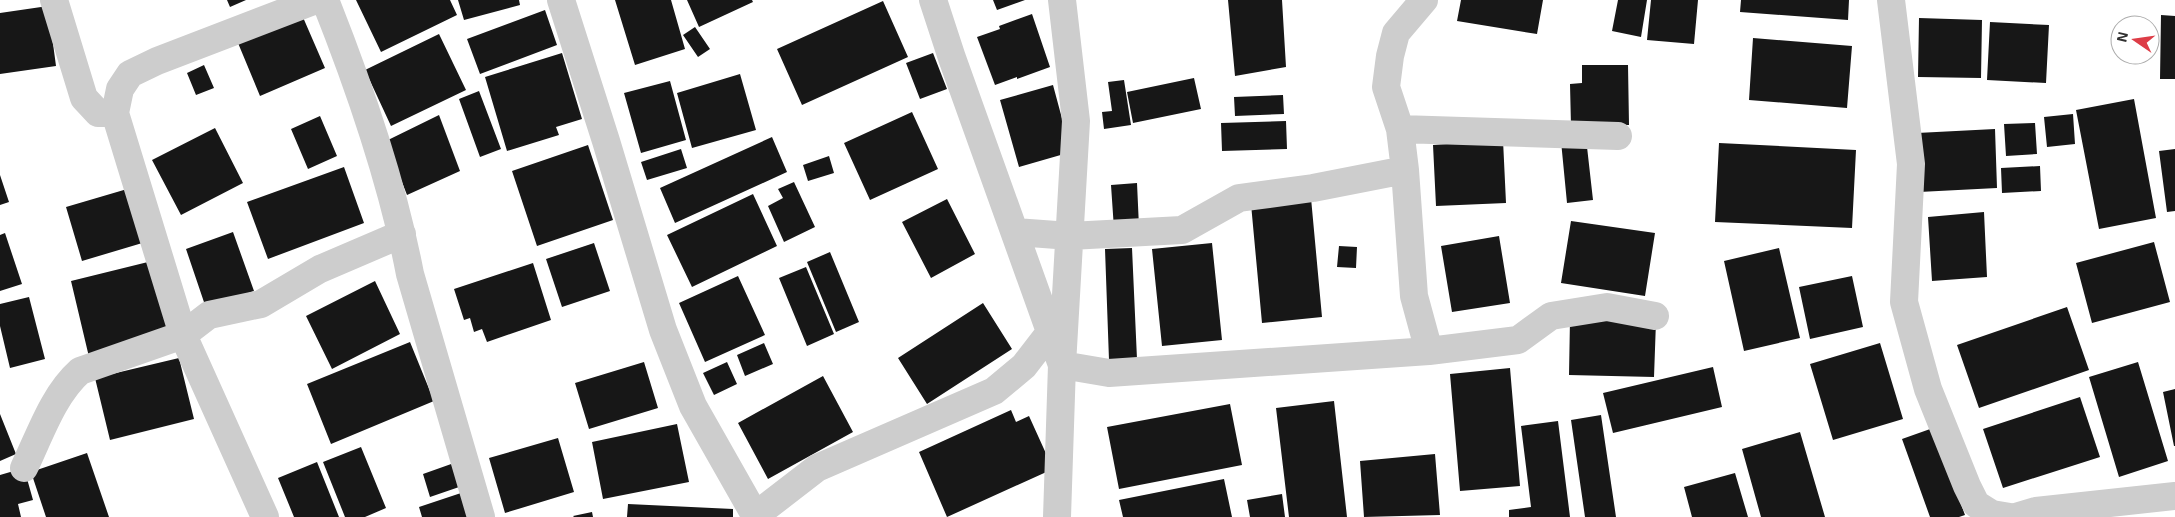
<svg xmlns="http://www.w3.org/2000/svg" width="2175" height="517" viewBox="0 0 2175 517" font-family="'Exo 2',sans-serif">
<rect width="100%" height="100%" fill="#fff"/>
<path fill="#171717" d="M227,0H246L230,7Z
M356,0H450L457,15L381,52Z
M458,0H519L520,5L464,20Z
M615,0H671L685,49L635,65Z
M687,0H752L753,2L699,27Z
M993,0H1025L997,10Z
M1228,0H1282L1286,67L1235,76Z
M1461,0H1543L1537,34L1457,21Z
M1618,0H1647L1641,37L1612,31Z
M1651,0H1698L1694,44L1647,40Z
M1741,0H1849L1848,20L1740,12Z
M883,1L908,57L802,105L777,49Z
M48,6L56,66L0,74V13Z
M545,10L557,45L480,74L467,39Z
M1032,14L1050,67L1017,79V77L995,85L977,37L1000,29L999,26Z
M302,15L325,68L260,96L238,43Z
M2161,15L2175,16V79H2160Z
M1919,18L1982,20L1981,78L1918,77Z
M1990,22L2049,25L2046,83L1987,80Z
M695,27L710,49L698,57L683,35Z
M439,34L466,90L391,126L365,70Z
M1753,38L1852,46L1847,108L1749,100Z
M562,53L582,119L556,127L559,135L507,151L485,77Z
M933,53L947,89L920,99L906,63Z
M204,65L214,88L196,95L187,73Z
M1582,65H1628L1629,125L1571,126L1570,84L1582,83Z
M740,74L756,130L692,148L677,93Z
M1194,78L1201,109L1133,123L1127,92Z
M1124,80L1131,125L1104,129L1102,112L1112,111L1108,82Z
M670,81L686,140L641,153L624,93Z
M1053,85L1071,152L1019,167L1000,100Z
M479,91L501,149L480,157L459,99Z
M1283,95L1284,114L1235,116L1234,97Z
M2134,99L2156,218L2099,229L2076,110Z
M912,112L938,169L870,200L844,143Z
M2073,114L2075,144L2047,147L2044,117Z
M439,115L460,171L407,195L386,141Z
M320,116L337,156L308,169L291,129Z
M1286,121L1287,149L1222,151L1221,123Z
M2035,123L2037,154L2006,156L2004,124Z
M215,128L243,183L181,215L152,160Z
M1995,129L1997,188L1919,192L1917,133Z
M772,137L787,172L675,223L660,188Z
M1586,138L1593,200L1567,203L1561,141Z
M1503,140L1506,203L1436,206L1433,145Z
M1719,143L1856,150L1852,228L1715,222Z
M588,145L613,220L537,246L512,171Z
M681,149L687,168L647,180L641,162Z
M2175,149V211L2167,212L2159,151Z
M829,156L834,173L808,181L803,165Z
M2040,166L2041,191L2002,193L2001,168Z
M344,167L364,223L268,259L247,202Z
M0,175L9,202L0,205Z
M794,182L815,227L784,242L768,206L783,198L778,189Z
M1137,183L1139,227L1114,229L1111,185Z
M134,187L149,241L82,261L66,207Z
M753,194L777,246L692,287L667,235Z
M1311,198L1322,317L1262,323L1251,204Z
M947,199L975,254L931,278L902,222Z
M1984,212L1987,277L1932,281L1928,217Z
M1571,221L1655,233L1645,296L1561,283Z
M233,232L254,291L206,308L186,249Z
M5,233L22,284L0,291V235Z
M1499,236L1510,303L1452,312L1441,246Z
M2154,242L2170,302L2092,323L2076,263Z
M594,243L610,291L562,307L546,259Z
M1212,243L1222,340L1162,346L1152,249Z
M1339,246L1357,247L1356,268L1337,267Z
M1132,248L1137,359L1109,360L1105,249Z
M1779,248L1800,338L1744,351L1724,261Z
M830,252L859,322L836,332L807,262Z
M152,261L170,338L89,357L71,281Z
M533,263L551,320L487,342L482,329L474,332L470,318L464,320L454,289Z
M806,267L834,334L807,346L779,278Z
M738,276L765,335L705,362L679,303Z
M1852,276L1863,327L1810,339L1799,287Z
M375,281L400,334L332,369L306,316Z
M29,297L45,359L10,368L0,326V304Z
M983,303L1012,349L927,404L898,358Z
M2067,307L2089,370L1979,408L1957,345Z
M1570,319L1656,321L1654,377L1569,375Z
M410,342L434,401L331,444L307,384Z
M764,343L773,364L745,376L737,355Z
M1880,343L1903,419L1833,440L1810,364Z
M179,358L194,419L110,440L95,378Z
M644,362L658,408L589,429L575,383Z
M727,362L737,384L714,395L703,373Z
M2138,362L2168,461L2119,477L2089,377Z
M1713,367L1722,407L1613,433L1603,393Z
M1510,368L1520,486L1460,491L1450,374Z
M823,376L853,432L768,479L738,423Z
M2175,389V446H2174L2163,392Z
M2080,397L2100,457L2003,488L1983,429Z
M1334,401L1347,517H1289L1276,408Z
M1230,404L1242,465L1119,489L1107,427Z
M1011,410L1016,422L1029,416L1053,469L947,517L919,452Z
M0,414L16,454L0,461Z
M1601,415L1616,517H1585L1571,420Z
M1558,421L1570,517H1509V510L1531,507L1521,426Z
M677,424L689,482L603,499L592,442Z
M1933,428L1965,515L1959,517H1930L1902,439Z
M1800,432L1825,517H1761L1742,449Z
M558,438L574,492L505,513L489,458Z
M361,447L386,508L365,517H345L323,462Z
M87,453L109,517H46L31,472Z
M1435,454L1440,515L1364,517L1360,461Z
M317,462L339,517H294L278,478Z
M454,463L462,486L430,497L423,474Z
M24,468L33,500L18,504L21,517H0V475Z
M1735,473L1748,517H1692L1684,487Z
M1224,479L1232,517H1123L1119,500Z
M467,491L475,517H422L419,507Z
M1282,494L1285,517H1250L1247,500Z
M628,504L733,509V517H627Z
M592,512L593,517H574L573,516Z"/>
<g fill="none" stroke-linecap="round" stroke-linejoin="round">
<path stroke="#cdcdcd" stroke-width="28" d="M54,0L84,98L98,113H115L183,335L265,517
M325,0C360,88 392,180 410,274L481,517
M561,0L606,141L663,330L693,406L756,517
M933,0L952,58L1062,365L1109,373L1429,351L1518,340L1551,316L1607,307L1655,316
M1424,0L1396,33L1390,56L1386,87L1400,129L1405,170L1414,296L1429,351
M1891,0L1911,164L1904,302L1928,389L1967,486L1976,504L1992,514L2010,517
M115,113L120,89L130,74L157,61L316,0
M1400,129L1618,136
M1015,232L1070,236L1182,230L1239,198L1313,188L1405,170
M24,468C40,435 53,395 80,371L183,335L209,315L261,304L320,269L402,234
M756,515L817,468L994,391L1024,366L1051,331
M1057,517L1062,365L1076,121L1062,0
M2016,517L2036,511L2175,496"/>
</g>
<g transform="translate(2135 40) rotate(283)"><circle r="24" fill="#ffffff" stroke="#acacac"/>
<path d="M0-4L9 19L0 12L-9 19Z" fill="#dd3d47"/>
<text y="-8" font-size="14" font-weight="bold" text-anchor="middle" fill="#303030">N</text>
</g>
</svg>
